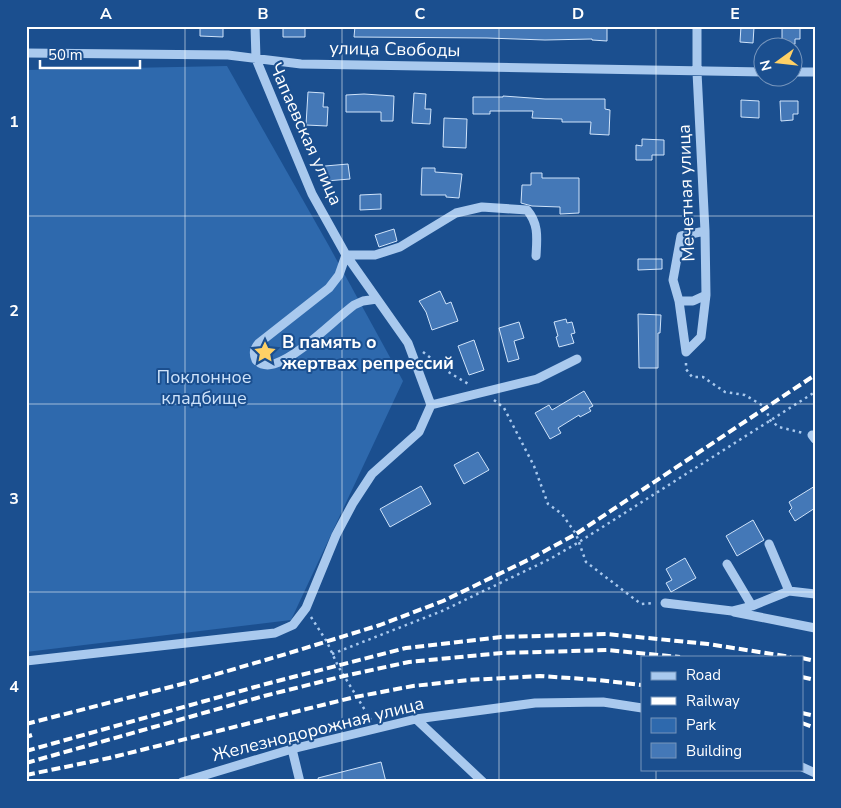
<svg xmlns="http://www.w3.org/2000/svg" width="841" height="808" viewBox="0 0 841 808" font-family="'Nunito Sans',sans-serif">
<rect width="100%" height="100%" fill="#1b4f8f"/>
<path fill="#2e69ad" d="M227,66L329,246L403,381L291,620L26,652V70Z"/>
<path fill="#4478b7" stroke="#cfe3fa" d="M200,26H223V37L200,36Z
M283,26H305V37H283Z
M355,26H607V41L592,40V39L545,40L487,38L354,37Z
M741,26L754,27L753,43L740,42Z
M782,26H800V39H795V44L782,43Z
M308,92L324,93L323,107H328L327,126L306,125Z
M414,93L426,94L425,109H431L430,124L412,123Z
M364,94L394,96L393,121H381V112H346V95Z
M503,96L545,99H605V109L610,110L609,135L590,134L591,122H562V119L532,118L533,111H490V114H473V97H503Z
M741,100L759,101V118L741,117Z
M780,101H798V114H793V120L781,121Z
M444,118L467,119L466,148L443,147Z
M642,139L664,140V155H652V160H636V145L642,146Z
M348,164L350,179L326,181L325,166Z
M422,168H435V172L462,174L459,198L446,197V195H421Z
M531,173H542V178H579V213L560,214V207L532,206L521,203L522,185H531Z
M381,194V209L360,210V195Z
M394,229L397,241L379,247L375,235Z
M638,259H662V269L638,270Z
M440,291L446,304L451,302L458,321L432,330L426,312L419,301Z
M638,314L661,315L660,333H658V368H639Z
M566,319L567,323L572,322L575,333L571,334L574,343L559,347L556,337L558,336L554,322Z
M519,322L524,338L514,341L519,359L508,362L499,328Z
M474,340L484,370L469,375L458,346Z
M584,391L593,406L589,408L591,411L580,417L579,415L558,428L561,433L550,439L535,413L549,405L552,410Z
M478,452L489,470L464,484L454,465Z
M421,486L431,504L390,527L380,509Z
M815,486V508L795,521L789,511L792,508L789,502Z
M753,520L764,540L737,556L726,536Z
M685,558L696,578L671,592L666,583L672,580L666,569Z
M381,762L386,782H319L318,778Z"/>
<g fill="none" stroke-linecap="round" stroke-linejoin="round">
<path stroke="#a9c9ee" stroke-width="2.5" stroke-dasharray="2.5 4" stroke-linecap="butt" d="M423,352L450,373L470,385
M686,363V369L692,377H703L725,392L745,395L765,407L770,420L779,427L803,433
M494,400L504,408L534,466L548,504L562,514L576,534L586,562L641,604L654,603
M311,617L327,642L338,666L371,720
M332,654L442,611L550,559L579,542L815,392"/>
<path stroke="#a9c9ee" stroke-width="9" d="M255,26L256,59L312,194L346,255L408,343L431,405
M26,53L228,55L301,64L764,72
M794,72H815
M377,299L363,301L354,305C333,321 298,357 274,364C267,366 261,365 256,360C253,353 254,349 259,343L329,288L339,275L346,255H375L400,247L456,213L482,207L527,210C539,224 537,238 536,256
M679,301H693L706,295
M686,352L701,337L706,295L705,231L697,72V26
M686,352L679,301L673,280L681,236L705,231
M431,405L537,379L577,359
M812,435L815,439
M769,544L789,591L815,594
M727,564L752,606
M665,603L732,611L752,606L789,591
M734,612L815,628
M26,661L275,633L293,625L306,608L336,535L353,503L372,474L419,432L431,405
M416,719L483,782
M292,749L300,782
M802,767L815,773
M182,782L292,749L416,719L535,703L603,702L642,708"/>
<path stroke="#fff" stroke-width="4" stroke-dasharray="9 4" stroke-linecap="butt" d="M802,658L815,661
M802,677L815,680
M802,713L815,716
M802,723L815,728
M26,724L186,683L286,654L380,625L443,601L530,559L576,534L815,375
M26,737L32,735
M26,751L262,685L406,648L501,637L607,634L708,644L791,657
M26,763L264,696L344,676L409,662L502,653L607,650L680,657
M26,775L109,758L355,697L413,686L468,680L540,676L598,680L642,685"/>
</g>
<path fill="none" stroke="#fff" stroke-width="1" stroke-opacity="0.55" d="M185,26V782M342,26V782M499,26V782M656,26V657M26,216H815M26,404H815M26,592H815M656,769V782"/>
<defs>
<symbol id="sight-bare" viewBox="-9 -9 18 18"><path d="M0-6L1.8-2.2L6-1.7L2.9 1.2L3.7 5.4L0 3.3L-3.7 5.4L-2.9 1.2L-6-1.7L-1.8-2.2Z" fill="#ffd166" stroke="#1b4f8f" stroke-width="2.5" paint-order="stroke"/></symbol>
</defs>
<g fill-rule="evenodd">
<use href="#sight-bare" x="249" y="336" width="32" height="32"/>
</g>
<g text-anchor="middle" dominant-baseline="central" stroke-width="4" stroke-linejoin="round" paint-order="stroke">
<g font-size="18" fill="#fff" stroke="#1b4f8f">
<text transform="translate(395 49) rotate(1)">улица Свободы</text>
<text transform="translate(306 134) rotate(66)">Чапаевская улица</text>
<text transform="translate(686 193) rotate(-92)">Мечетная улица</text>
<text transform="translate(318 729) rotate(-14)">Железнодорожная улица</text>
</g>
<g font-size="18" font-weight="bold" fill="#fff" stroke="#1b4f8f" text-anchor="start">
<text x="282" y="342">В память о<tspan x="282" dy="21">жертвах репрессий</tspan></text>
</g>
<g font-size="18" fill="#cfe3fa" stroke="#1b4f8f">
<text x="204" y="377">Поклонное<tspan x="204" dy="21">кладбище</tspan></text>
</g>
</g>
<rect width="841" height="808" fill="none" stroke="#1b4f8f" stroke-width="55"/>
<rect x="641" y="656" width="162" height="115" fill="#1b4f8f" stroke="#7695bc"/>
<rect x="651" y="672" width="25" height="8" fill="#a9c9ee" stroke="#7695bc"/>
<text x="686" y="680" font-size="15" fill="#ffffff">Road</text>
<rect x="651" y="697" width="25" height="8" fill="#ffffff" stroke="#7695bc"/>
<text x="686" y="706" font-size="15" fill="#ffffff">Railway</text>
<rect x="651" y="718" width="25" height="15" fill="#2e69ad" stroke="#7695bc"/>
<text x="686" y="730" font-size="15" fill="#ffffff">Park</text>
<rect x="651" y="743" width="25" height="15" fill="#4478b7" stroke="#7695bc"/>
<text x="686" y="756" font-size="15" fill="#ffffff">Building</text>
<g transform="translate(778 62) rotate(255)"><circle r="24" fill="#1b4f8f" stroke="#7695bc"/>
<path d="M0-4L9 19L0 12L-9 19Z" fill="#ffd166"/>
<text y="-8" font-size="14" font-weight="bold" text-anchor="middle" fill="#ffffff">N</text>
</g>
<path d="M40 60v8h100v-8" fill="none" stroke="#ffffff" stroke-width="2.5"/>
<text x="48" y="60" font-size="15" fill="#ffffff" stroke="#1b4f8f" stroke-width="4" paint-order="stroke">50 m</text>
<rect x="28" y="28" width="786" height="752" fill="none" stroke="#fff" stroke-width="2"/>
<g font-size="16" text-anchor="middle" font-weight="bold" fill="#fff">
<text x="106" y="19">A</text>
<text x="263" y="19">B</text>
<text x="420" y="19">C</text>
<text x="578" y="19">D</text>
<text x="735" y="19">E</text>
<text x="14" y="127">1</text>
<text x="14" y="316">2</text>
<text x="14" y="504">3</text>
<text x="14" y="692">4</text>
</g>
</svg>
